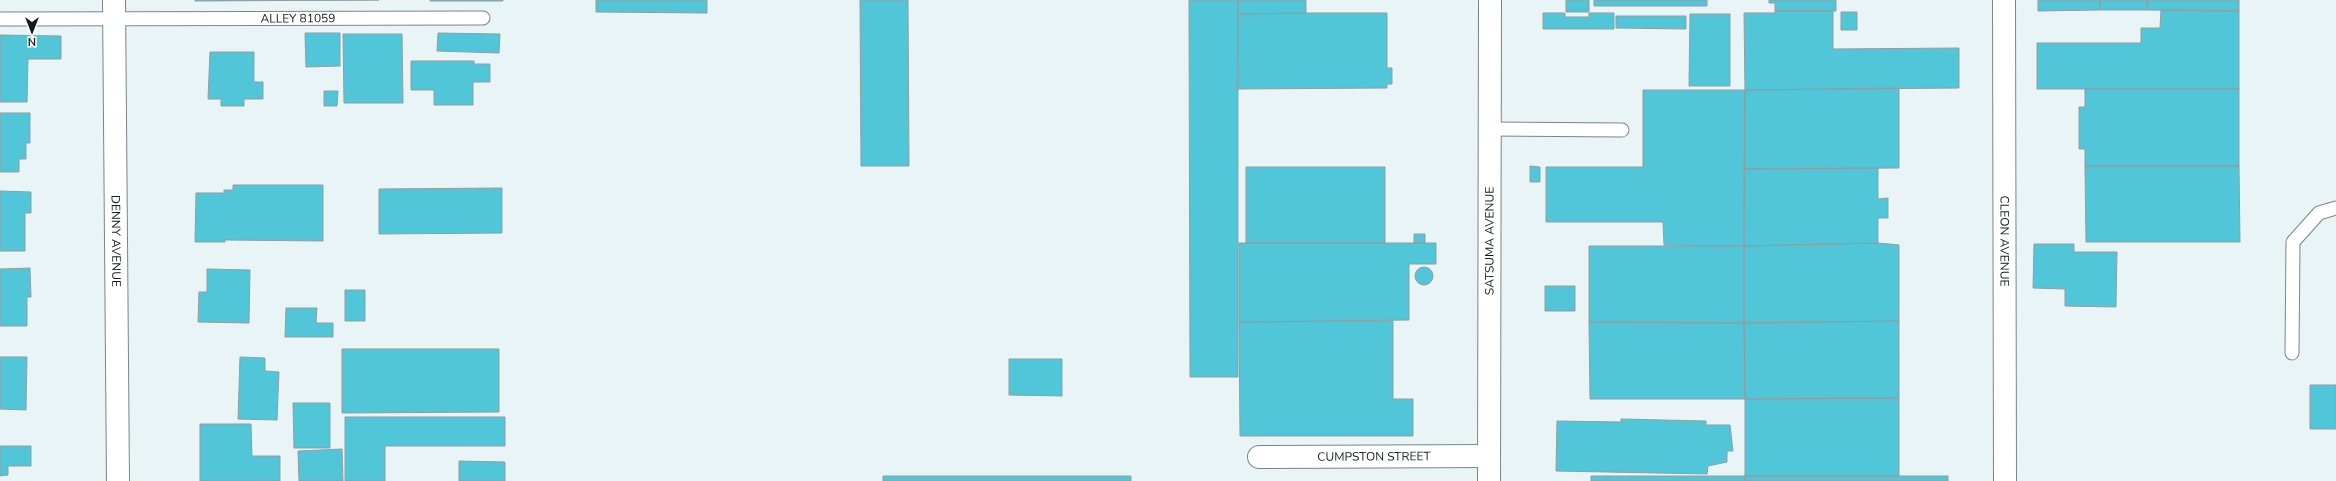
<svg xmlns="http://www.w3.org/2000/svg" width="2336" height="481" viewBox="0 0 2336 481" font-family="'Nunito Sans',sans-serif">
<rect width="100%" height="100%" fill="#e8f4f6"/>
<path fill="#52c6d9" stroke="#929d9f" d="M195,0H379L195,1Z
M430,0H503V1H430Z
M596,0H707V13L596,12Z
M860,0H908L909,166H861Z
M1189,0H1238V377H1190Z
M1238,0H1306V13L1238,14Z
M1566,0H1589V12H1566Z
M1594,0H1707V6H1594Z
M1769,0H1836V11H1775V3H1769Z
M2038,0H2100V10L2038,11Z
M2100,0H2147V10H2100Z
M2147,0H2239V11L2147,10Z
M2161,10L2239,11V89H2037V43H2141V28H2160Z
M1775,11H1833V49L1959,48V88L1745,90L1744,13H1775Z
M1841,12H1857V30H1841Z
M1306,13H1387V68H1392V84H1387V88L1237,89L1238,14Z
M1543,13H1565V17H1589V13H1614V29H1543Z
M1690,14H1730V86H1689Z
M1616,16H1686V29L1616,28Z
M305,33H340V66L306,67Z
M438,33L500,34L499,53L437,51Z
M343,34H402L403,103H344Z
M0,35L61,36V59H28L27,102H0Z
M210,52H254V82H263V99H244V106H221V99H208Z
M411,61H474V64H490V82H473V105H434V90H411Z
M1899,88V168L1744,169L1745,90Z
M2085,89H2239V166H2085V149H2079V107H2085Z
M1643,90H1745L1744,246L1664,245L1663,222H1546V167H1643Z
M324,91H338L337,106H324Z
M0,113H30V143H26V159H19V172H0Z
M1530,166L1540,167V182H1530Z
M2085,166H2239L2240,242H2086Z
M1246,167H1385V243H1246Z
M1878,168V199L1888,198V218H1878V243L1744,246V169Z
M233,185H323V241L225,240V242H195L196,193H224V190H233Z
M502,188V233L379,234V189Z
M0,191L31,192V213H25V251H0Z
M1414,234H1425V243H1414Z
M1239,243H1436V264H1409V320L1239,322Z
M1878,243L1899,245V321L1744,323V246Z
M2034,244H2074V252H2117L2116,307L2065,306V289L2033,288Z
M1589,246H1744V323L1589,322Z
M1415 276a9 9 0 1 1 18 0a9 9 0 1 1-18 0Z
M30,268L31,297H27V326H0V269Z
M207,269L250,270L249,323L198,322L199,292H207Z
M1545,286H1575V311H1545Z
M345,290H365V321H345Z
M286,308H317L316,323H333V337H285Z
M1393,321V399H1413V436H1240L1239,322Z
M1899,321V398L1745,399L1744,323Z
M1589,322L1744,323L1745,399H1590Z
M342,349H499V412L342,413Z
M0,357H27L26,410L0,409Z
M240,357L265,358V371L279,372L277,420L238,419Z
M1009,359H1062V396L1009,395Z
M2310,385H2336V429H2310Z
M1899,398V476H1745V399Z
M293,403H330V448H294Z
M345,417H505V446H385V481H345Z
M1621,419L1706,421V425H1730L1733,451H1727V462L1708,466L1707,474L1556,471L1557,421L1621,422Z
M200,424H251L252,456H280V481H200Z
M0,446H31V466H8V475L0,476Z
M342,449L343,481H299L298,451Z
M459,461L505,462V481H459Z
M883,476H1131V481H883Z
M1591,476H1745V481H1591Z
M1745,476H1948V481H1745Z"/>
<g fill="none" stroke-linecap="round" stroke-linejoin="round">
<defs>
<g id="lane">
<path id="s1" d="M0,19L483,18"/>
<path d="M1490,129L1622,130"/>
<path d="M2292,353L2293,242L2319,213L2336,208"/>
</g>
<g id="street">
<path id="s2" d="M114,0L118,481"/>
<path id="s3" d="M2004,0L2005,481"/>
<path id="s4" d="M1259,457L1489,456"/>
<path id="s5" d="M1489,481L1490,0"/>
</g>
</defs>
<use href="#lane" stroke="#7b8587" stroke-width="15"/>
<use href="#street" stroke="#7b8587" stroke-width="24"/>
<use href="#lane" stroke="#fff" stroke-width="13"/>
<use href="#street" stroke="#fff" stroke-width="22"/>
</g>
<g text-anchor="middle" dominant-baseline="central" stroke-width="4" stroke-linejoin="round" paint-order="stroke">
<g font-size="12" fill="#15191a" stroke="#fff">
<text stroke="none"><textPath href="#s1" startOffset="298">ALLEY 81059</textPath></text>
<text stroke="none"><textPath href="#s2" startOffset="241">DENNY AVENUE</textPath></text>
<text stroke="none"><textPath href="#s3" startOffset="241">CLEON AVENUE</textPath></text>
<text stroke="none"><textPath href="#s5" startOffset="240">SATSUMA AVENUE</textPath></text>
<text stroke="none"><textPath href="#s4" startOffset="115">CUMPSTON STREET</textPath></text>
</g>
</g>
<g transform="translate(32 32) rotate(180)" stroke="#ffffff" stroke-width="3" paint-order="stroke">
<path d="M0-3L7 15L0 10L-7 15Z" fill="#15191a"/>
<text y="-6" font-size="11" font-weight="bold" text-anchor="middle" fill="#15191a">N</text>
</g>
</svg>
